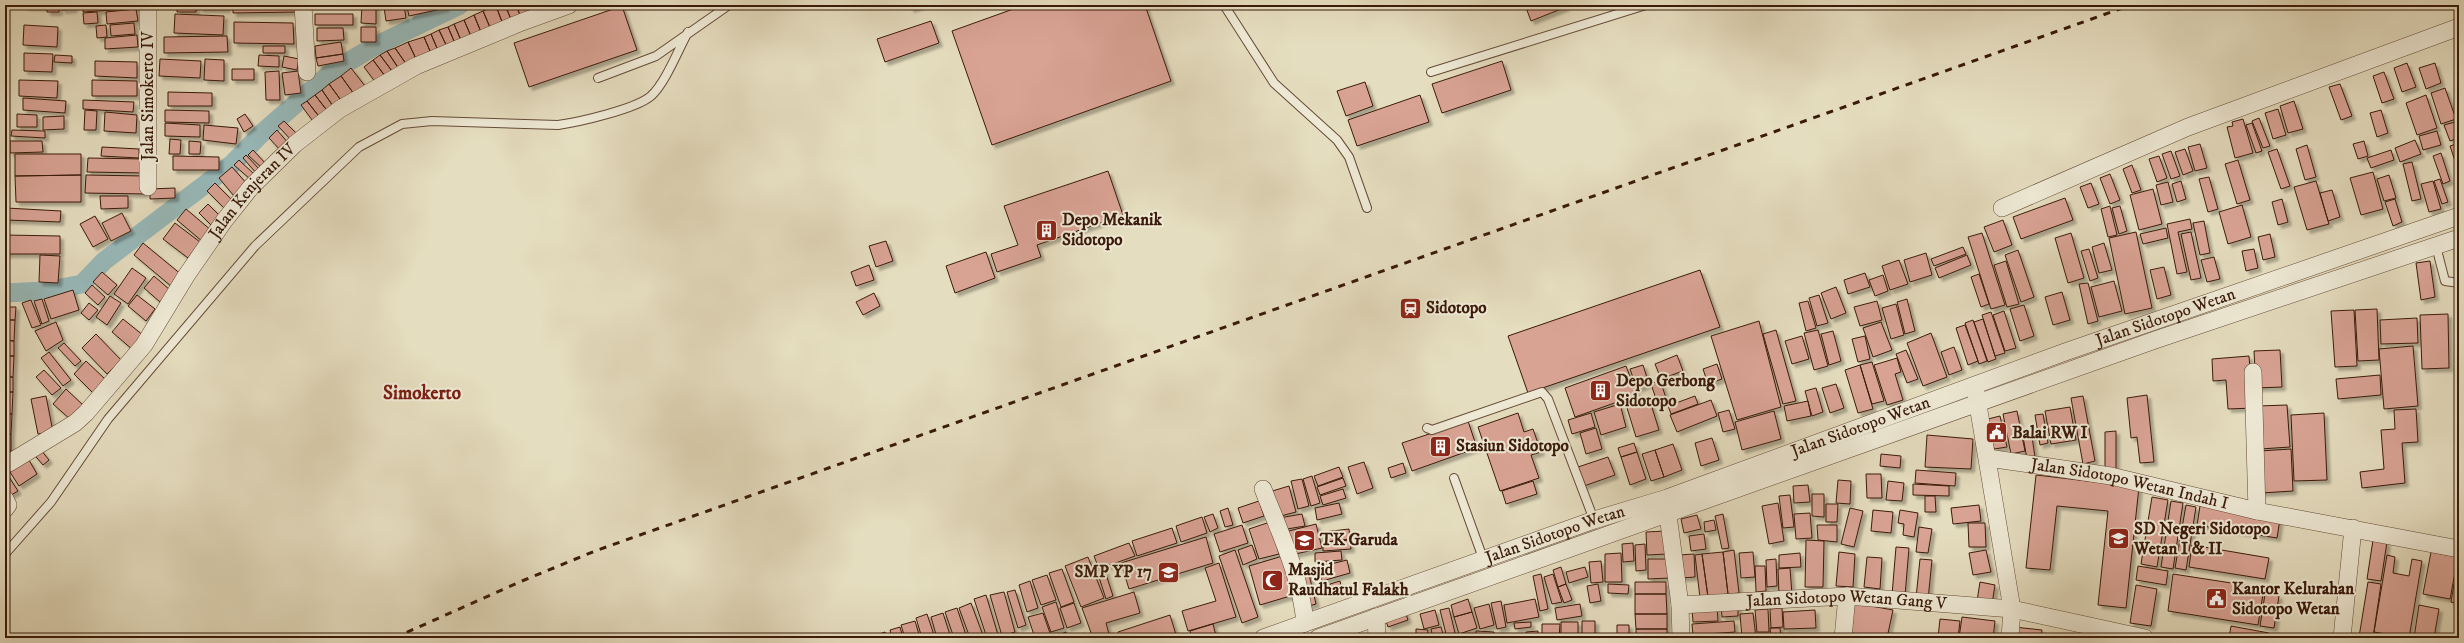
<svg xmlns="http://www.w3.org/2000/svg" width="2464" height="643" viewBox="0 0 2464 643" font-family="'IM FELL DW Pica',serif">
<defs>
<filter id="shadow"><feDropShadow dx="3.5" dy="3.5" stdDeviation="1" flood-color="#0004"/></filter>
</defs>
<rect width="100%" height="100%" fill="#e5ddbf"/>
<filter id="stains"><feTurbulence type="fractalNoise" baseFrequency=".005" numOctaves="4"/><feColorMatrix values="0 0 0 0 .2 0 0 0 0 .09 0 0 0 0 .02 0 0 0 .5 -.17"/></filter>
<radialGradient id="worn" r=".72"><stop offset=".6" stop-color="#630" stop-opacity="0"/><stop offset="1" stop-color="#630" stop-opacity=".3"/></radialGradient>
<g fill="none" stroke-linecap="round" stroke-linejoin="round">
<path stroke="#98baba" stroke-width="19" d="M5,293L45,291L82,284L104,261L232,164L261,134L333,71L373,47L460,5"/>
</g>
<path fill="#d9a394" stroke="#3a1a0a" filter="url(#shadow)" d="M25,5H45V7H25Z
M47,5H59V12H47Z
M61,5H74V9L62,10Z
M83,5H141V8L83,12Z
M177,5H196V12H177Z
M199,5H227V9H199Z
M233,5H298V12L233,13Z
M362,5H376V24L361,23Z
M393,5H404L406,18L386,21L384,7Z
M417,5H445L446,8L409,16L407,7Z
M505,5H516L522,20L513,24Z
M505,5L513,24L504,27L496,6Z
M516,5H529L533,16L522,20Z
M529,5H549L533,16Z
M909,5H922L911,9Z
M1014,5H1145L1171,81L992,145L952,31L1016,8Z
M1525,5H1565L1566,7L1531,21Z
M496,6L504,27L492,32L483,11Z
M622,6L637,50L529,87L514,43Z
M136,9L138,21L107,24L106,12Z
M483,11L492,32L483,37L474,15Z
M97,12L98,23L84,24L83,13Z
M175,14L224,16L223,35L174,33Z
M315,14H353V25H315Z
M474,15L483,37L473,41L464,20Z
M464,20L473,41L463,45L454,24Z
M931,21L939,43L885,62L877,39Z
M234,22L293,23L294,44L234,43Z
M134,23L135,34L111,36L110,25Z
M454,24L463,45L457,48L448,27Z
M24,25L58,27L57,47L23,45Z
M106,25L107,37L97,38L96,26Z
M361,27H376V42H361Z
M448,27L457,48L449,51L439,30Z
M317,28H343L344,40L317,41Z
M439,30L449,51L440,55L431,34Z
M431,34L440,55L433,58L424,37Z
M137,35L138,47L105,49V38Z
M227,36L228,52L164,53V37Z
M424,37L433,58L418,63L408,42Z
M341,42L343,54L316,58L315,46Z
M408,42L418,63L409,68L395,48Z
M263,46H285V53H263Z
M395,48L409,68L401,72L387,51Z
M387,51L401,72L395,75L380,55Z
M24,53L53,54L52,72L24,71Z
M343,54L344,61L318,66L316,58Z
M55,55L72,56V63L54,62Z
M259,55L279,56V67L258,66Z
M380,55L395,75L388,80L373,60Z
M284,56L299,59L297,70L282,67Z
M160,59L201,61L200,78L159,76Z
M205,59L224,60V81L204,80Z
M373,60L388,80L379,87L364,67Z
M95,61L137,62V78L95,76Z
M1502,61L1511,90L1442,113L1432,84Z
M2407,63L2416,87L2402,92L2394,68Z
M2435,63L2441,83L2426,89L2419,68Z
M351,68L365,86L354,94L341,76Z
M232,69H254V80H232Z
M279,71L280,100H266L265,72Z
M298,71L301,93L285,95L282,73Z
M2384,72L2394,99L2382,103L2373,76Z
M341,76L354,94L343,103L329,84Z
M19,80L58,81L57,98L19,96Z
M92,80L137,81V96H92Z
M1365,82L1373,106L1346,116L1337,91Z
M329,84L343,103L335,109L322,90Z
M2340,84L2352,116L2341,120L2329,87Z
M2445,88L2456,119L2441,124L2431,93Z
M322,90L335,109L329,113L315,95Z
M168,92L212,93V106H168Z
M315,95L329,113L321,119L307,101Z
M1420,95L1429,122L1357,146L1348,120Z
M2426,95L2437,128L2417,135L2406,103Z
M23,98L66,101L65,113L23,110Z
M83,100L134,102L133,112L83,109Z
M307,101L321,119L315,124L301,105Z
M2294,101L2303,129L2288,133L2280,106Z
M2278,109L2286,135L2273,139L2265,113Z
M85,110L97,111L96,130H84Z
M165,110L209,111V123L165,122Z
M2381,110L2388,133L2377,137L2370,113Z
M105,112L137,115L136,133L104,131Z
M17,114L37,115V127H17Z
M245,114L253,126L244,132L237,119Z
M64,116V129L43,130V117Z
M2259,118L2270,146L2263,148L2252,121Z
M2243,119L2253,153L2235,158L2227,127L2233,126L2232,122Z
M284,121L299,136L293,142L278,126Z
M2455,122L2459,138L2450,141L2444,125Z
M165,123L200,125V137L165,136Z
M2252,123L2262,151L2256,153L2246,125Z
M204,125L238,128L236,144L203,140Z
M12,130L45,131V138L11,136Z
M277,130L289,144L281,151L269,138Z
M2437,131L2441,145L2423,150L2419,136Z
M170,139L181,140L180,154H169Z
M2415,140L2421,154L2400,162L2395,148Z
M10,141H42L43,152L10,153Z
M189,141L201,142L200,154H189Z
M2364,141L2368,156L2358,159L2353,144Z
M2459,143V173L2450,146Z
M2200,144L2207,168L2195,171L2188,147Z
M2307,145L2316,177L2305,180L2296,149Z
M102,147L139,149V158L101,156Z
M2185,149L2193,171L2183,175L2175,152Z
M2277,149L2290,186L2281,189L2268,152Z
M253,150L267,165L263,169L248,155Z
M2391,150L2394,160L2371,168L2367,158Z
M2171,151L2180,176L2171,179L2162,154Z
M2441,153L2450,181L2443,184L2433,156Z
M15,154H81V175L15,176Z
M246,155L261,171L257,174L243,158Z
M173,156L219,157V170H173Z
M2159,156L2167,178L2157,182L2149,159Z
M88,158L145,159V173L87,172Z
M239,160L254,174L250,179L234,165Z
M2238,160L2250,200L2237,204L2225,164Z
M2412,162L2421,199L2412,201L2403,164Z
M2132,165L2141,190L2132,193L2123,169Z
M232,167L248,185L234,196L219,178Z
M1108,171L1123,215L1037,245L1041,257L997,272L991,254L1018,245L1004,206Z
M2373,172L2383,209L2361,215L2350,178Z
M2110,174L2120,200L2110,204L2100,178Z
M81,175V202H16L15,176Z
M86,175L145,176V194L85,193Z
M2389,175L2396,198L2384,201L2377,179Z
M2209,177L2218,209L2208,212L2199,179Z
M2440,179L2448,202L2442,204L2434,181Z
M2181,181L2186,199L2177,202L2172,184Z
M2316,181L2329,224L2307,230L2294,187Z
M2433,181L2441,209L2429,212L2421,184Z
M2168,182L2173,202L2161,205L2156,185Z
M215,183L232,200L224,208L207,191Z
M2091,183L2099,204L2088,208L2080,187Z
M175,188V198L150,199V189Z
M2153,189L2162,224L2139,230L2130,195Z
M2332,190L2340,217L2328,221L2320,193Z
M100,196H128V208L101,209Z
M2065,198L2073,220L2021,239L2013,217Z
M2282,199L2288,222L2278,225L2272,202Z
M2395,199L2402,222L2393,226L2385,202Z
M208,204L221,217L212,226L199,213Z
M2242,205L2251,237L2228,244L2219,212Z
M2110,206L2117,235L2108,237L2101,209Z
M2120,206L2127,231L2119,234L2112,208Z
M6,208L61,211L60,222L6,220Z
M186,209L212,231L203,242L177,220Z
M122,213L131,231L111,241L102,223Z
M95,216L108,239L93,247L80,224Z
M2190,219L2192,229L2178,232L2187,272L2177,274L2167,224Z
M2003,220L2012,245L1994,252L1984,227Z
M2204,221L2210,253L2200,255L2193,223Z
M175,223L200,242L188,258L163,239Z
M2166,228L2168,238L2143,244L2140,234Z
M2136,232L2152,308L2125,314L2109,238Z
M2191,232L2201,278L2191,280L2181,234Z
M1982,233L2005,305L1991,309L1968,237Z
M2071,233L2084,278L2068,283L2055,238Z
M2270,234L2275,257L2263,260L2258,237Z
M5,235L60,236V254H5Z
M886,241L893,261L876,267L869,246Z
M143,243L182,275L172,287L134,255Z
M2104,243L2112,270L2099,273L2092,247Z
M1963,247L1966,254L1934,266L1931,259Z
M2089,249L2098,278L2090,281L2081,251Z
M2254,249L2258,268L2246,271L2242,251Z
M2018,250L2034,297L2021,302L2005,255Z
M986,252L995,278L955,293L946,266Z
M1926,253L1932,275L1910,282L1904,260Z
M40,255L60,256L58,283L39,282Z
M1967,255L1971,265L1939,278L1935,268Z
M2214,257L2220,279L2207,282L2201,260Z
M1899,260L1908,284L1890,290L1882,266Z
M2006,261L2019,304L2007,307L1994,265Z
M2430,261L2435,297L2421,300L2416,263Z
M869,265L874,280L856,286L851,272Z
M2164,267L2171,295L2157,299L2150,270Z
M132,268L146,278L128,304L114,294Z
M1700,270L1720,327L1528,393L1508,336Z
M102,272L117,285L108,295L93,282Z
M1865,273L1870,287L1848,294L1844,280Z
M1979,274L1989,304L1981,307L1971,277Z
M1883,275L1888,291L1875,296L1869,280Z
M154,276L170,290L160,302L144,288Z
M2114,281L2122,311L2099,317L2091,287Z
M2088,283L2098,321L2088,324L2079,284Z
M92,285L105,297L98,305L85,293Z
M1836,287L1846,313L1831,319L1821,293Z
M73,290L79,310L51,319L44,299Z
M2062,292L2070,320L2053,325L2045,297Z
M874,293L880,306L863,315L856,302Z
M137,295L155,309L146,321L128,306Z
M1819,295L1828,323L1817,326L1809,298Z
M110,296L121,303L107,325L96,317Z
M42,299L49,321L42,324L34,301Z
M1907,299L1915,331L1905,334L1897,302Z
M31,300L41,325L32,328L22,303Z
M1808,301L1816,328L1806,331L1799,303Z
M1877,301L1882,320L1860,326L1854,307Z
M89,303L98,310L89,320L81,313Z
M1896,304L1904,335L1891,339L1882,308Z
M2024,305L2034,336L2020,341L2010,309Z
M5,307H16L15,320H5Z
M2377,309L2379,360L2358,361L2355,310Z
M2354,310L2357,366L2335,367L2331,311Z
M2004,311L2016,348L2005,351L1993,315Z
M1991,312L2005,353L1995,356L1982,315Z
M2448,314L2449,368L2422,369L2420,315Z
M2417,318L2418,343L2381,344L2380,320Z
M123,319L144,336L133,350L112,332Z
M1983,319L1996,359L1988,362L1974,322Z
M5,320H15L14,341L5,340Z
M1973,320L1987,361L1979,364L1965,323Z
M1759,321L1781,407L1737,420L1711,336Z
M56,322L63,340L46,351L35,331Z
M1881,322L1892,350L1873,357L1863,328Z
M1965,325L1978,361L1968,365L1956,328Z
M1776,330L1796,401L1783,404L1763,334Z
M1818,330L1828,366L1814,370L1804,333Z
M1833,331L1841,361L1829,365L1821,334Z
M1931,333L1947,377L1923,386L1907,343Z
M96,334L121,360L107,374L82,348Z
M1802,336L1809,359L1792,364L1785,341Z
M1865,336L1870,359L1858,362L1852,339Z
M5,340L14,341V356H5Z
M64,343L81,361L75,366L58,348Z
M2413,346L2418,406L2384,409L2379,349Z
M1954,347L1962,370L1949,375L1941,352Z
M1906,350L1918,379L1907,383L1896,354Z
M2280,350L2282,387L2256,388L2254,351Z
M49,352L71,380L63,386L41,358Z
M1677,355L1683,371L1661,379L1655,364Z
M5,356H14L13,377H5Z
M2249,356L2253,408L2228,409L2226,380L2213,381L2212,359Z
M1897,358L1901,372L1895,374L1903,400L1887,405L1874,365Z
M86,361L106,380L93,393L74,374Z
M1872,362L1884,401L1872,404L1860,365Z
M1717,364L1722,379L1708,384L1703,369Z
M1643,365L1649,384L1637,389L1630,369Z
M1860,365L1873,409L1858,413L1845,370Z
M1626,366L1637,395L1575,417L1565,388Z
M44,370L61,388L52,395L36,377Z
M2380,375L2381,395L2338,399L2336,379Z
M5,377H13V392H5Z
M1660,380L1666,398L1657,402L1651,384Z
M1836,384L1844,408L1830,413L1822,388Z
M1816,388L1823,412L1812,416L1805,391Z
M66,389L84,406L71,420L53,404Z
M5,392H13L12,414H5Z
M2147,395L2154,462L2140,463L2137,437L2131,438L2127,398Z
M46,396L53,432L38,434L31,399Z
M1695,396L1698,404L1671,414L1668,406Z
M2083,396L2095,461L2083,464L2071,398Z
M1711,400L1717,416L1677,432L1670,415Z
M1650,401L1659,430L1636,437L1627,408Z
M1808,401L1811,416L1787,421L1784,406Z
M1620,404L1626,427L1601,435L1594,412Z
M2287,405L2290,447L2260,449L2258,406Z
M2070,407L2076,440L2051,444L2045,411Z
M2416,409L2418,442L2402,443L2405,483L2362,488L2360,472L2384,469L2381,430L2395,429L2394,410Z
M1729,410L1735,429L1723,432L1718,413Z
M1774,411L1781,439L1742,450L1735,422Z
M2017,411L2025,451L2011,454L2003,414Z
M1518,413L1524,432L1533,429L1541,452L1531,455L1539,478L1500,491L1478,427Z
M1591,413L1595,427L1572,434L1568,420Z
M2324,413L2327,480L2294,481L2291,415Z
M5,414H12L11,434H5Z
M2043,414L2048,443L2040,445L2035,415Z
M2000,416L2007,447L1994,449L1988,419Z
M1468,421L1477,448L1412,471L1402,443Z
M1596,428L1602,449L1586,454L1580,433Z
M2031,430L2035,457L2027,459L2022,431Z
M2116,431V470H2105V432Z
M5,434H11V451L5,450Z
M1927,435L1973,439L1971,469L1925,467Z
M1712,438L1719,460L1701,466L1695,443Z
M1634,443L1637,452L1621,457L1618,448Z
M1673,444L1682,470L1664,477L1655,450Z
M37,445L49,460L43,465L31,451Z
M2291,449L2293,491L2261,493L2259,451Z
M5,450L11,451L10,461H5Z
M1655,450L1664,477L1651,481L1642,454Z
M1637,452L1646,479L1630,485L1621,457Z
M1881,454L1901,456L1900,468L1880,466Z
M1608,457L1615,475L1584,486L1578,467Z
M29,460L37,474L19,486L10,472Z
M1364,462L1373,488L1357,494L1348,467Z
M1403,463L1406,473L1391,478L1388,468Z
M1339,467L1343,477L1318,486L1314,476Z
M1916,470L1956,473L1955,486L1915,483Z
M5,471L18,491L6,498L5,497Z
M1866,474H1881L1882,498H1867Z
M2036,475L2139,487L2126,608L2098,605L2108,511L2057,506L2050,570L2026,568Z
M1312,476L1320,503L1311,506L1303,479Z
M1343,478L1346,486L1320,495L1317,487Z
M1302,479L1309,506L1298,509L1291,481Z
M1838,480L1851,481L1850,504L1836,503Z
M1533,481L1537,494L1506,504L1502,491Z
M1888,481L1904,483L1902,501L1886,500Z
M1913,484L1949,486V496L1913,495Z
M1808,485L1810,502L1794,503L1793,486Z
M1289,486L1296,512L1277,517L1269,492Z
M1343,489L1346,498L1323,505L1320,496Z
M1812,494H1824V517L1812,516Z
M1790,495L1794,527L1783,528L1779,496Z
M1925,496H1935L1936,512H1925Z
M2152,497L2168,500L2157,567L2141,564Z
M1259,501L1264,516L1243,523L1238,508Z
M2171,501L2183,503L2173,569L2161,567Z
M1339,503L1342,514L1317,520L1315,508Z
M1778,503L1784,541L1769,544L1762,506Z
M1826,504H1838L1837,522H1826Z
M1979,505L1981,521L1953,524L1951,508Z
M2186,505L2196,507L2186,570L2175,568Z
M2200,506L2280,519L2277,538L2197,525Z
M1228,508L1233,525L1225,527L1220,511Z
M1850,508L1863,511L1854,547L1841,544Z
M1873,510L1893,512L1891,533L1871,531Z
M1900,510L1918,513L1914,537L1903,535L1904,524L1898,523Z
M1810,513L1812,538L1796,539L1794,514Z
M1213,514L1218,528L1210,532L1204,517Z
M1302,514L1305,526L1281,530L1279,518Z
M1723,514L1729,548L1722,549L1715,516Z
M1697,515L1701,529L1684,533L1681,519Z
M1202,517L1207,533L1181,542L1176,526Z
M1714,520L1716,530L1705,532L1704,522Z
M1270,522L1279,554L1259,559L1249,529Z
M1968,523H1985L1986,547H1969Z
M1316,524L1322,548L1291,555L1285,532Z
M1242,525L1248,543L1220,552L1214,534Z
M1817,525H1837V542L1818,540Z
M1919,527L1932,529L1928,553L1916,552Z
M1172,528L1177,543L1137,556L1132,541Z
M1349,529L1350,539L1325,542L1324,532Z
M1666,531L1667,554L1647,555L1646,532Z
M1704,534L1706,549L1691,551L1689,536Z
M1206,537L1213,563L1129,589L1121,563Z
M1350,540L1351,549L1323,551V542Z
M1806,540L1824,541L1823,587H1805Z
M2373,540L2387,542L2381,581L2367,579Z
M1129,543L1135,556L1099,569L1094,556Z
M1633,543L1634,561L1623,562L1622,544Z
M1645,544L1646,570L1636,571L1635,545Z
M1252,545L1257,559L1243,565L1238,550Z
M2192,545L2269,558L2265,579L2189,567Z
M1896,547L1909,548L1905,596L1892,595Z
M1235,550L1258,617L1242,623L1219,556Z
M1734,550L1739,593L1728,594L1723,552Z
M1986,550L1991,572L1973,575L1969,553Z
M1341,551L1342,560L1315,562V553Z
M1723,552L1728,594L1708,597L1702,554Z
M1753,552L1755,577L1741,578L1739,553Z
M1839,552L1855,554L1853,587L1836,586Z
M2431,552L2458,557L2450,599L2423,594Z
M1621,553L1622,582H1605V554Z
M1800,553L1801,567L1779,568V555Z
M1694,554L1695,577L1681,578L1679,555Z
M1702,554L1708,597L1700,598L1695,555Z
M1286,555L1297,594L1260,605L1249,566Z
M2387,555L2395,557L2393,573L2409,576L2412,559L2422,561L2409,638L2374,632Z
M1088,557L1104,598L1081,607L1065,566Z
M1867,557L1882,558L1880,589L1864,587Z
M1648,559H1669L1670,578L1648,579Z
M1776,559L1777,586L1767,587L1766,560Z
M1920,559L1932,560L1928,600L1916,598Z
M1347,560L1350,573L1322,581L1319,567Z
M1601,561L1603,582L1591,583L1589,562Z
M1219,563L1236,617L1188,631L1182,611L1216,601L1205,568Z
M1307,566L1316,604L1305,607L1296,568Z
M1755,566H1765L1766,591L1756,592Z
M2138,566L2168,571L2166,585L2136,580Z
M1561,567L1566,584L1558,587L1553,570Z
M1585,567L1588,577L1569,583L1566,572Z
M1104,568L1113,596L1106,599L1097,571Z
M1790,568L1792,595H1779L1778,569Z
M1062,569L1074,602L1061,607L1049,573Z
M1541,574L1548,609L1540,611L1533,576Z
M1553,574L1562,602L1552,604L1544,577Z
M2173,574L2264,588L2258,625L2168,611Z
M1047,575L1056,600L1041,605L1032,580Z
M1030,581L1038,608L1027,612L1019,585Z
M1340,581L1342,590L1332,592L1330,584Z
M1635,582H1666V594H1635Z
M1980,582L1995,585L1992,604L1977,601Z
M2368,582L2381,584L2373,638H2362L2359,637Z
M1566,584L1572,600L1564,603L1558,587Z
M1598,584L1601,601L1590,603L1587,586Z
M1608,584L1629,585L1628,594L1608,593Z
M2454,584L2459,585V604L2451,602Z
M2136,585L2157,589L2151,626L2130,623Z
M1015,590L1026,625L1018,628L1007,592Z
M1004,592L1015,632L1002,636L990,595Z
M1134,592L1140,613L1106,623L1110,638H1093L1082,608Z
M1635,594H1666L1667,614H1635Z
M2265,594L2279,596L2274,628L2260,626Z
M986,595L999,638H987L974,599Z
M1468,599L1472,612L1454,617L1451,605Z
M1535,599L1539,617L1507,623L1504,605Z
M1501,601L1506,627L1497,629L1491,603Z
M1056,602L1064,628L1051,632L1042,607Z
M971,603L984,638H970L959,608Z
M1074,603L1081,623L1067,628L1060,608Z
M1855,603L1893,610L1887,638L1849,633Z
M1489,604L1494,625L1480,629L1474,608Z
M1580,604L1582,616L1557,620L1555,608Z
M1738,604V616L1722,617L1721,605Z
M2419,605L2439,609L2434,638H2414Z
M1717,607L1718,621L1693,622L1692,609Z
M957,608L967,638H954L945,612Z
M1449,608L1456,637L1452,638H1447L1440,610Z
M1782,608L1783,627L1771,628L1770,609Z
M1768,609L1769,632H1757L1755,610Z
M1435,610L1439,625L1424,629L1420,614Z
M1815,610L1816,628L1784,629L1783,612Z
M1405,611L1408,620L1388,627L1385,618Z
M1472,612L1477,628L1459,634L1454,617Z
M943,613L951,638H937L931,617Z
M1043,613L1051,636L1035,638L1028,617Z
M1753,613L1756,638H1742L1740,614Z
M927,614L935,638H922L916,618Z
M1635,614H1667V629H1636Z
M1170,615L1177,638H1120L1118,632Z
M1962,617L1995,621L1993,638H1959Z
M1940,619L1960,621L1958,638H1938Z
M915,621L920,638H905L901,625Z
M1582,621H1595V638H1582Z
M1734,621L1735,632L1693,635L1692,624Z
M1531,622V627L1515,629L1514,623Z
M1561,622H1578V638H1561Z
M1213,624L1216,636L1192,638L1190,631Z
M1542,624H1560L1559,638H1542Z
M1617,625H1629V638H1617Z
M2231,626L2269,633V638H2229Z
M900,627L903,638H892L890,630Z
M1441,627L1444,638H1433L1431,629Z
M2014,627L2042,630L2041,638H2013Z
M1770,628H1780L1781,638H1771Z
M1416,629L1428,630L1427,638H1416Z
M1636,629H1667V638H1636Z
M1476,631L1494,632V638H1475Z
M1538,631V638H1527L1526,632Z
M885,632L887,638H875L874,636Z
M1066,632L1068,638H1057L1056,636Z
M1084,633L1086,638H1071Z
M1386,634L1411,636L1410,638H1385Z
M1515,634H1524L1525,638H1515Z
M1720,634L1721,638H1687V637Z
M1609,636H1615V638H1609Z
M1370,637V638H1337Z"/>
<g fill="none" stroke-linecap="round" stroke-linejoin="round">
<defs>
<path id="service" d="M1224,5L1274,83L1337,140L1349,157L1367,208
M1431,72L1646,5
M598,78L656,56L729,5
M2436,246L2445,281L2459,283
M1427,428L1432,430L1542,392L1548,399L1594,520
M1454,478L1484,561
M5,554L51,502L108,419L255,246L359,147L402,124L432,121L558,125C579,122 636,109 651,96C666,82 678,50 688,32"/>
<g id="minor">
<path d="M303,5L307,72"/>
<path d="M148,187V5"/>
<path d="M2002,208L2188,127L2459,27"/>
<path d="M2253,372L2257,511"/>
<path d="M1976,393L2012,609L2010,638"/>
<path id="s1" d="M1988,458L2111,476L2257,511L2459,549"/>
<path id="s2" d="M5,463H9L75,423L86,413L144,345L186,276L224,221L251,187L295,144L340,109L416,66L522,22L569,5"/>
<path d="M1263,489C1280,533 1301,577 1305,623"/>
<path d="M5,499L8,505L5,509"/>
<path d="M1668,515L1680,605L1681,638"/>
<path id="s3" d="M1680,605L1847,596L2012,609L2145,638"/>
<path d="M1376,617L1377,638"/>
<path id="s4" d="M1263,638L1594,520L1667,498L2065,352L2459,216"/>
<path d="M1318,638L2155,340L2459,238"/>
<path d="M1843,638L1847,596"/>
<path d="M2342,638L2353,528"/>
</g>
</defs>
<use href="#service" stroke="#654b37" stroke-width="10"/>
<use href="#minor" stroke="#654b37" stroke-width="18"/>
<use href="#service" stroke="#eee9d5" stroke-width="8"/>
<use href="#minor" stroke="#eee9d5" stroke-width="17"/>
<path stroke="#3a1a0a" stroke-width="3" stroke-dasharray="7 7" stroke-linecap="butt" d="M394,638L522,581L595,551L2131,5"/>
</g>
<defs>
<symbol id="building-square" viewBox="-11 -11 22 22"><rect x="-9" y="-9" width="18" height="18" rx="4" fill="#8f2418" stroke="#eee9d5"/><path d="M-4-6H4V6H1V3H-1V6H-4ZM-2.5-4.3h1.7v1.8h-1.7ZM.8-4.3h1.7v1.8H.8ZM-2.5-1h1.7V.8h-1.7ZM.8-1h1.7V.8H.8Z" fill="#fff"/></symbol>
<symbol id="station-square" viewBox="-11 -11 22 22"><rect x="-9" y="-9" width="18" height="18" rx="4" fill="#8f2418" stroke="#eee9d5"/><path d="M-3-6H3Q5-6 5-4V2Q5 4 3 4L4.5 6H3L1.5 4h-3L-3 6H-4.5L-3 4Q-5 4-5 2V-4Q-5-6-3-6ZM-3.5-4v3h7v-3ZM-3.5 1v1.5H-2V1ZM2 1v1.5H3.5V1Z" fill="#fff"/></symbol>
<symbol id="civic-square" viewBox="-11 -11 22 22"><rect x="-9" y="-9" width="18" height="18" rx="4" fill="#8f2418" stroke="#eee9d5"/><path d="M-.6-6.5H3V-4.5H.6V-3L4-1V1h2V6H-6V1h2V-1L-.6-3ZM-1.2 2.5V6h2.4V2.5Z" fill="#fff"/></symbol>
<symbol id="school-square" viewBox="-11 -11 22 22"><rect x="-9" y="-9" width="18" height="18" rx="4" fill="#8f2418" stroke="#eee9d5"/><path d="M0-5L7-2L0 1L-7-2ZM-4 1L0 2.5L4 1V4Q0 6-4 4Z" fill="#fff"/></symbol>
<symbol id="mosque-square" viewBox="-11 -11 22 22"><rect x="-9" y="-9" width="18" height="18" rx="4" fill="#8f2418" stroke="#eee9d5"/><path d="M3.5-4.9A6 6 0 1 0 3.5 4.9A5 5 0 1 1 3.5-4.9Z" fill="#fff"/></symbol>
</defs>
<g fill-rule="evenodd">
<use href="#building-square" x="1034" y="218" width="25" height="25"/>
<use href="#station-square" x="1398" y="296" width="25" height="25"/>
<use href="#building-square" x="1588" y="378" width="25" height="25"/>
<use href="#civic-square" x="1984" y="420" width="25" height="25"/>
<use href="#building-square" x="1428" y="434" width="25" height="25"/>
<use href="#school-square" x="2106" y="526" width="25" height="25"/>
<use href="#school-square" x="1292" y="528" width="25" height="25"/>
<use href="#school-square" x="1156" y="560" width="25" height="25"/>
<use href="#mosque-square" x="1260" y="568" width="25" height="25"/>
<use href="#civic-square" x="2204" y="586" width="25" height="25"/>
</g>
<g text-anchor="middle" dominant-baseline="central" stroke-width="4" stroke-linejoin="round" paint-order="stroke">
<g font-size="17" fill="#3a1a0a" stroke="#eee9d5">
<text transform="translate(148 96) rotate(-90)">Jalan Simokerto IV</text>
<text stroke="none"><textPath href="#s2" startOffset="374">Jalan Kenjeran IV</textPath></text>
<text stroke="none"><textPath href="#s4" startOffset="958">Jalan Sidotopo Wetan</textPath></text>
<text stroke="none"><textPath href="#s4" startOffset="634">Jalan Sidotopo Wetan</textPath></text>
<text stroke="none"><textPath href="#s1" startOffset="144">Jalan Sidotopo Wetan Indah I</textPath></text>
<text stroke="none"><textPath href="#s4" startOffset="310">Jalan Sidotopo Wetan</textPath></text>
<text stroke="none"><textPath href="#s3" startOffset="167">Jalan Sidotopo Wetan Gang V</textPath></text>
</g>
<g font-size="17" font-weight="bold" fill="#3a1a0a" stroke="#eee9d5" text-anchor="start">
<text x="1062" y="220">Depo Mekanik<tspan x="1062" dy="20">Sidotopo</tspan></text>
<text x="1426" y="308">Sidotopo</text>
<text x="1616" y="381">Depo Gerbong<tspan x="1616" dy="20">Sidotopo</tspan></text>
<text x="2012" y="433">Balai RW I</text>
<text x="1456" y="446">Stasiun Sidotopo</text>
<text x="2134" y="529">SD Negeri Sidotopo<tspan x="2134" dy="20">Wetan I &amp; II</tspan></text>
<text x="1320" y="540">TK Garuda</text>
<text x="1288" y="570">Masjid<tspan x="1288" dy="20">Raudhatul Falakh</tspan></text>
<text x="1152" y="572" text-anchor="end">SMP YP 17</text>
<text x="2232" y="589">Kantor Kelurahan<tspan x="2232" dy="20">Sidotopo Wetan</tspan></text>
</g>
<g font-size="19" font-weight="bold" fill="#7a1f14" stroke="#eee9d5">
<text x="422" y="393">Simokerto</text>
</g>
</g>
<rect width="2464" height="643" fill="none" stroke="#e5ddbf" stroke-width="20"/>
<rect x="6" y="6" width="2452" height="631" fill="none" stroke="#3a1a0a" stroke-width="2"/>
<rect x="10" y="10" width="2444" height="623" fill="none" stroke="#3a1a0a"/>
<rect width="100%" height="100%" filter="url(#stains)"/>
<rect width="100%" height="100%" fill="url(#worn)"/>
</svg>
